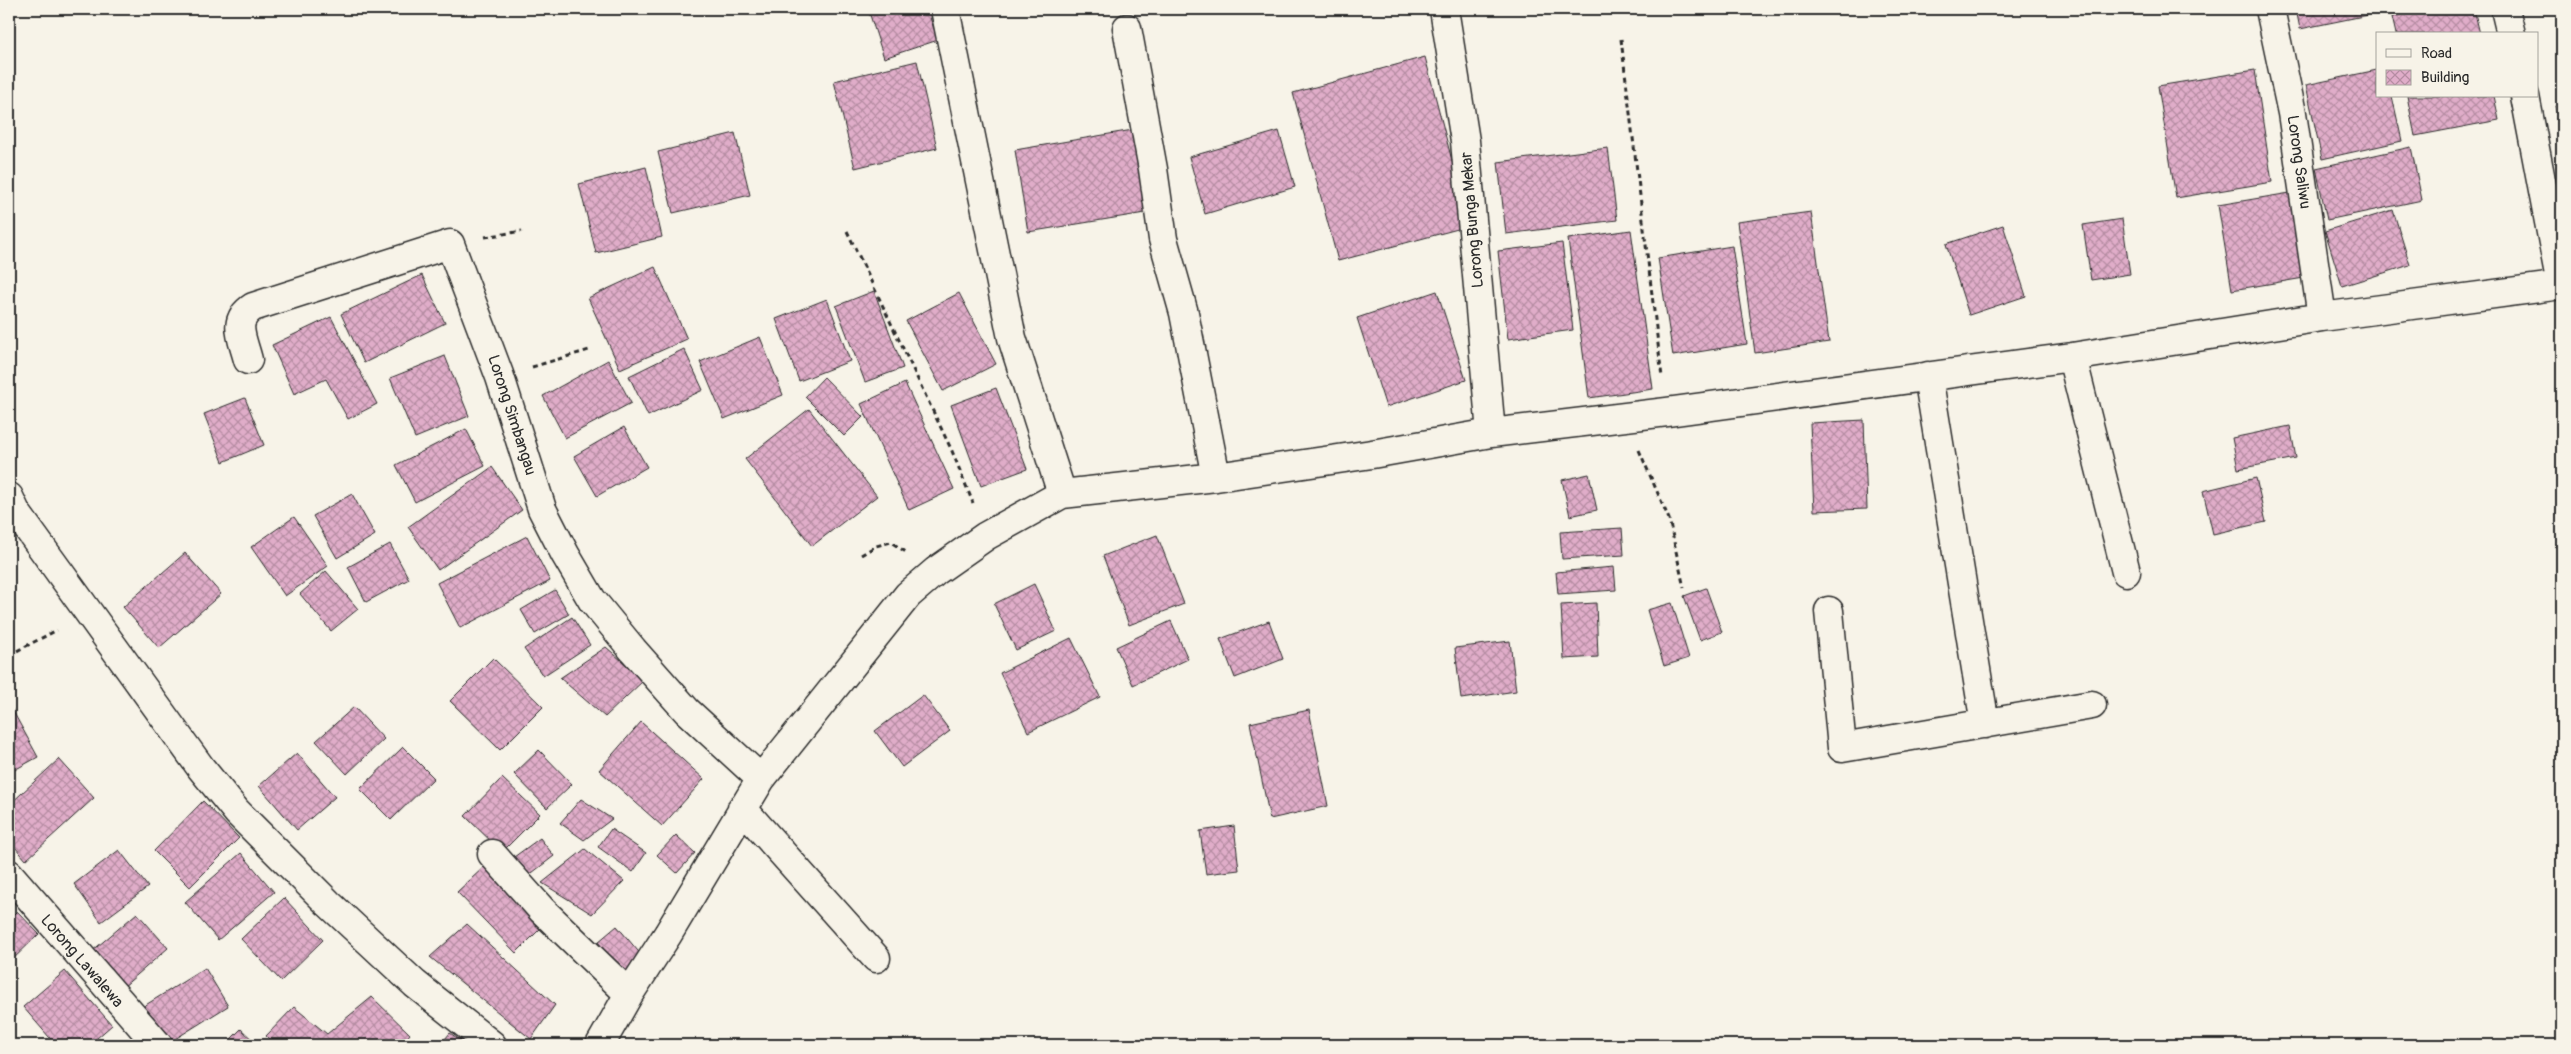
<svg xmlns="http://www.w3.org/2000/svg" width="2571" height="1054" viewBox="0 0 2571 1054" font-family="Pangolin,sans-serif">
<defs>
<pattern id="building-cross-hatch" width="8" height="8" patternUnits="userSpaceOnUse" patternTransform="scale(1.25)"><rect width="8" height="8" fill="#e0adc9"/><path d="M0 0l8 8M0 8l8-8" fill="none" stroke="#b68da3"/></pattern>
</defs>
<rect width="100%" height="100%" fill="#f7f3e8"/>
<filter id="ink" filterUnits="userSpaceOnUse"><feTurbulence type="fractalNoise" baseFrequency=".02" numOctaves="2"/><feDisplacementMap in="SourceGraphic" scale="10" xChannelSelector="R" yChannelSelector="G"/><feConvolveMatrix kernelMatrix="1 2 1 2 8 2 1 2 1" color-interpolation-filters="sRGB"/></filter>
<g filter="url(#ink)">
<path fill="url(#building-cross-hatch)" stroke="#2b2b2b" d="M868,9H927L938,40L884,58Z
M2296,9H2367L2368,15L2300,29Z
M2424,9H2474L2480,34H2396L2392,17Z
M1425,57L1469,226L1338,261L1293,93Z
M917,61L937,148L855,168L834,81Z
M2255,70L2272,182L2176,198L2158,86Z
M2377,70V96H2392L2402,141L2322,159L2306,85Z
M2407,96H2494L2499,120L2415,136Z
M2562,104V134L2555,106Z
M1133,130L1145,213L1028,232L1015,150Z
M1279,131L1295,187L1205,214L1189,157Z
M735,133L750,195L673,213L658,152Z
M2411,147L2422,200L2327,220L2316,168Z
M1608,148L1617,220L1506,234L1498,162Z
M646,167L662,237L596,253L579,184Z
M2290,193L2304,278L2232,290L2218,205Z
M2393,210L2410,265L2342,286L2325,231Z
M1811,212L1829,342L1755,353L1737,222Z
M2122,219L2130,274L2091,280L2083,225Z
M2003,225L2026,296L1969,315L1946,244Z
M1631,230L1653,389L1589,398L1568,239Z
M1562,243L1573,330L1508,339L1498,251Z
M1732,246L1747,344L1673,356L1658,258Z
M655,267L687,339L620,369L588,298Z
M422,275L445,323L364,363L341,314Z
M874,291L903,368L865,382L836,306Z
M1437,291L1466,380L1386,407L1357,318Z
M959,293L996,364L943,391L906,321Z
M827,299L850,361L799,381L776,319Z
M331,317L377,404L348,419L326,379L294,394L272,345Z
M760,337L783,395L724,419L700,362Z
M684,349L703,390L648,416L629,376Z
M445,356L469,416L415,438L390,378Z
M608,360L631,403L565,438L543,396Z
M824,377L863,417L844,436L805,397Z
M905,383L954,489L909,510L861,404Z
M996,388L1027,469L981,486L951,405Z
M245,398L264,445L223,462L204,414Z
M809,409L877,496L812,546L745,459Z
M1864,420L1867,509L1814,511L1810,423Z
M2290,426L2296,458L2238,469L2232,438Z
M624,427L647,467L597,496L574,456Z
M466,429L485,466L415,502L396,465Z
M492,467L522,510L438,570L408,527Z
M1589,474L1597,510L1570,516L1562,480Z
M2256,478L2266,522L2213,534L2203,491Z
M352,494L375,535L337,558L313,516Z
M294,517L328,566L285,596L251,547Z
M1622,528L1624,555L1562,559L1560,532Z
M1157,535L1184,604L1129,625L1103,556Z
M527,536L550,581L460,628L437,583Z
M390,544L409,579L366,602L348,567Z
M185,553L221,594L159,648L123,607Z
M1614,567L1616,590L1558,594L1556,572Z
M326,571L358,609L331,631L300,594Z
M1034,584L1056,631L1016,650L994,604Z
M1706,588L1722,632L1700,640L1684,596Z
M555,590L569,614L535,634L521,610Z
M1596,603L1598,657L1564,659L1561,605Z
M1672,603L1689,658L1664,666L1647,610Z
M572,617L590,645L543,676L524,649Z
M1171,621L1188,659L1133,685L1116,647Z
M1269,621L1283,659L1235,678L1220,639Z
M1071,638L1100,697L1028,732L1000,673Z
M1510,641L1516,691L1461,699L1455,648Z
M606,647L644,680L605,717L560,678Z
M493,658L543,707L500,750L450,701Z
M923,695L950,731L902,767L875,731Z
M9,704L38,757L9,773Z
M354,707L384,739L347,774L316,741Z
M1309,710L1328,806L1270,819L1250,723Z
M641,722L704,779L662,826L599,770Z
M403,747L434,778L391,820L360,789Z
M539,750L572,784L547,808L514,774Z
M297,753L335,797L297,830L259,786Z
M59,759L94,798L26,860L9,840V805Z
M502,778L540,814L502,852L465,816Z
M581,799L612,819L584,840L560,823Z
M203,801L239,838L190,887L154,851Z
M1234,826L1239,870L1206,874L1200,831Z
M611,829L646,853L633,872L598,847Z
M676,835L695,853L677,873L657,855Z
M540,838L554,856L528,876L514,857Z
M585,849L624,881L592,914L542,883Z
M119,850L148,887L101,922L74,884Z
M241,853L274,892L218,940L185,902Z
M484,867L542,927L516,953L457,892Z
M284,898L323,940L281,981L241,939Z
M17,911L39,934L9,963V919Z
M137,913L168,948L122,988L91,952Z
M467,924L555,1005L531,1039L430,957Z
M617,926L643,957L624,973L598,942Z
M205,968L228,1006L167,1044L144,1006Z
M65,971L112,1025L89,1045H56L23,1007Z
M372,997L410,1034L401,1045H275L266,1036L294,1007L327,1034Z
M241,1029L258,1045H225Z
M450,1033L467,1045H440Z"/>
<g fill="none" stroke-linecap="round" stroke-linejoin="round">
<defs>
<path id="minor" d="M945,9L1012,338L1062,494
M1444,9L1465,141L1491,433
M2270,9L2292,113L2322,317
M2505,9L2511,34
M1127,28L1153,169L1163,239L1184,313L1216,477
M2525,96L2561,285
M2072,357L2126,572
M248,360C243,339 231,321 253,307L450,244L500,377L542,509L565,554L592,600L633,650L687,711L761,779
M1928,376L1985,724
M9,497L16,512L201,768L237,812L328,903L415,984L492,1045
M1829,611L1842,748L2092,705
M742,808L876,958
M492,854L542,910L629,994
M9,874L158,1045
M600,1045L629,994L668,934L761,779L908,595L936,571L986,536L1062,494L1216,477L1372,454L1491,433L1667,412L2072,357L2322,317L2562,285"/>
</defs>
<use href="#minor" stroke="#2b2b2b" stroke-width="31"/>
<path stroke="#2b2b2b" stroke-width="3" stroke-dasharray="5 4" stroke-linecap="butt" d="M1621,39L1662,377
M847,231L952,451L973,503
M485,237L522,231
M532,367L589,350
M1639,450L1669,519L1684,588
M861,555L876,546L891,542L906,552
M9,655L57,630"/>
<use href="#minor" stroke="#f7f3e8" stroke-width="28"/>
</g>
</g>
<g text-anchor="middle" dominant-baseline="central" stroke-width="4" stroke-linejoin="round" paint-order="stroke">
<g font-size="16" fill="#2b2b2b" stroke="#f7f3e8">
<text transform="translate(2299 162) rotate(82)">Lorong Saliwu</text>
<text transform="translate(1472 220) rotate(-95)">Lorong Bunga Mekar</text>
<text transform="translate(512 415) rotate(72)">Lorong Simbangau</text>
<text transform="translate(82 961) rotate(49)">Lorong Lawalewa</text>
</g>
</g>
<rect width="2571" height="1054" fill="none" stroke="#f7f3e8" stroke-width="30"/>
<rect x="15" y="15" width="2541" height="1024" fill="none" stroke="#2b2b2b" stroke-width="2" filter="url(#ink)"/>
<rect x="2376" y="32" width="162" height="65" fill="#f7f3e8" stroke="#a5a39c"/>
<rect x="2386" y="49" width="25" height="8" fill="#f7f3e8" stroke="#a5a39c"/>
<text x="2421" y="58" font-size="15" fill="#2b2b2b">Road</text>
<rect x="2386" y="70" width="25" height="15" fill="url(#building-cross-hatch)" stroke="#a5a39c"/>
<text x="2421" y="82" font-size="15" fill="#2b2b2b">Building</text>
</svg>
